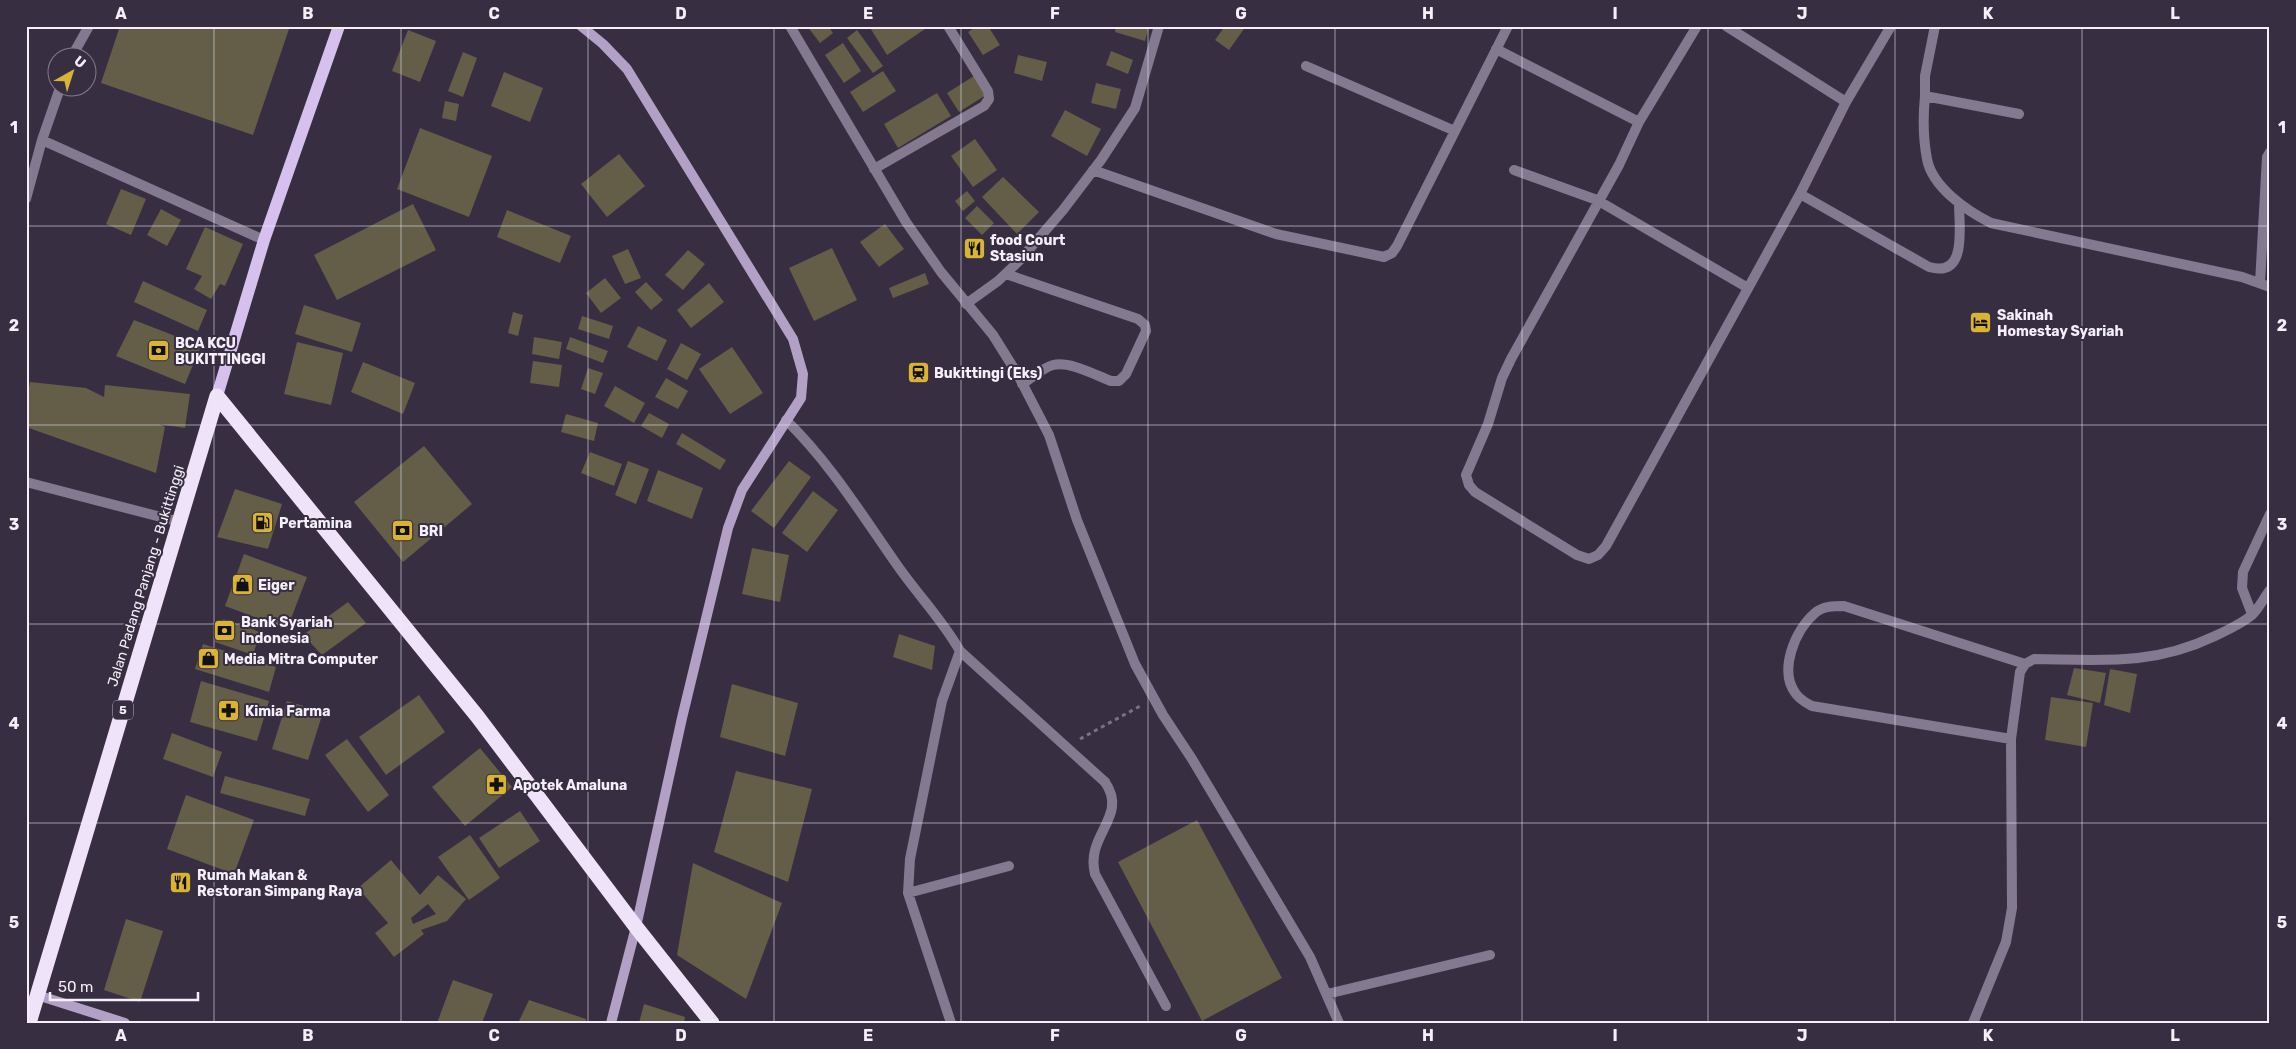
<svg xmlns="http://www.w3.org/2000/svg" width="2296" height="1049" viewBox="0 0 2296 1049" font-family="Rubik,sans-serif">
<rect width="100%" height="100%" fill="#372f41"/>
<path fill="#645d48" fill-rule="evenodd" d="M120,26H290L253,135L101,83Z
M807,26H828L833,33L820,43Z
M869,26H923L925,29L887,55Z
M977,26H988L1000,45L983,55L968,32Z
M1116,26H1149L1145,41L1115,32Z
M1225,26H1246L1229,50L1215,40Z
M408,30L436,41L420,82L392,71Z
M857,30L883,66L873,73L847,38Z
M843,43L861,71L844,83L825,55Z
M1111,51L1133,60L1128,74L1106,65Z
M463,52L477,58L463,97L448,91Z
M1018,55L1047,62L1042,81L1014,73Z
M883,71L896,91L863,112L850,92Z
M504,72L543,88L530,122L491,106Z
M974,76L986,95L959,112L947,93Z
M1096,83L1121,89L1116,109L1091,103Z
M937,93L951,116L898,148L884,124Z
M445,101L459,104L456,121L442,118Z
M1065,110L1101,129L1087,156L1051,136Z
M420,128L492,156L469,217L397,189Z
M975,139L997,170L973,187L951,156Z
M619,154L645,186L607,217L581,184Z
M1003,177L1039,212L1017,234L982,197Z
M121,189L146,199L131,235L106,224Z
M967,191L975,201L963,211L955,201Z
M413,204L436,250L337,300L314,255Z
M977,206L994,223L982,235L965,218Z
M161,209L181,220L167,246L147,235Z
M507,210L571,236L560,263L497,237Z
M885,224L904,249L879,267L860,242Z
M205,227L243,244L225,286L220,284L211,299L194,289L202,276L186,269Z
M832,248L857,300L814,321L789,268Z
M628,249L641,278L625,284L612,256Z
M688,250L705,264L683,290L665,275Z
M925,273L929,284L893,298L889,288Z
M605,278L621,298L601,313L586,293Z
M143,281L207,310L198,331L134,302Z
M646,282L663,300L651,310L635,292Z
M709,283L724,302L691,328L677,310Z
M304,305L361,323L352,352L295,334Z
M513,312L523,315L518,336L508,333Z
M582,316L613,326L609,339L578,329Z
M134,320L201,346L185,384L116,356Z
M638,326L667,340L657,361L627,347Z
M534,337L562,342L559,359L532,354Z
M570,337L608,351L603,363L566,349Z
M297,342L343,353L331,405L284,394Z
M681,343L701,354L687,380L667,369Z
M732,347L763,393L730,414L699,369Z
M533,361L562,365L559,387L530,383Z
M363,362L415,383L403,414L351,392Z
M588,368L603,373L595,394L581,389Z
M666,378L688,391L678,409L655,397Z
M30,382L86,388L104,397L105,385L190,394L185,428L159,424L165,427L156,473L26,427V404Z
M615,386L645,403L634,423L604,406Z
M649,413L669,424L662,438L641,426Z
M566,414L598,423L594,441L561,432Z
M682,433L726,460L720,470L676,444Z
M424,446L472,504L403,562L354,502Z
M590,452L622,464L614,486L581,473Z
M628,461L649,469L636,504L615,495Z
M789,461L811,477L774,528L751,511Z
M658,470L703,488L692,519L647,501Z
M235,489L282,504L268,549L217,537Z
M813,491L838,510L807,552L782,533Z
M752,548L789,555L780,602L742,594Z
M244,554L307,577L287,629L225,606Z
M348,602L366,623L322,655L303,635Z
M223,619L260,632L253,655L215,642Z
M899,634L935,646L932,670L893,657Z
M203,644L276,667L269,692L195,669Z
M2074,668L2106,673L2100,703L2067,695Z
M2110,669L2137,674L2130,713L2104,705Z
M201,681L269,701L257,741L190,722Z
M732,684L798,703L785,756L720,737Z
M419,695L445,732L386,775L359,737Z
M2051,697L2093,703L2086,747L2045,740Z
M287,701L323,712L308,760L272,749Z
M172,733L222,752L213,777L163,759Z
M347,739L389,795L368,812L325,755Z
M480,748L512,787L465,826L432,787Z
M736,771L812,789L788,882L714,852Z
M225,776L310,799L305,816L220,793Z
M186,795L254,820L234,874L167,849Z
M520,811L540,841L499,868L479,838Z
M1197,820L1282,978L1202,1021L1118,862Z
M470,835L500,878L469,900L438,857Z
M391,860L420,895L438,875L466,899L447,921L421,930L424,934L394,957L375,933L388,923L358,888ZM428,904L436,914L413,924L411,918Z
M693,863L782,903L746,999L677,955Z
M126,919L163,931L140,1002L104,990Z
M453,980L493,994L482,1023H437Z
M529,1000L586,1019V1023H518Z
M644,1004L685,1017L684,1023H639Z"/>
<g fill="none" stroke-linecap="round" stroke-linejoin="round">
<path stroke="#797282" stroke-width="3" stroke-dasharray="4 4" stroke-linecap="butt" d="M1080,739L1142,705"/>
<path stroke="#847a90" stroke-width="10" d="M1105,782C1129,817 1085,834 1095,874L1166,1006"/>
<path stroke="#847a90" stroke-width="10" d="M790,26L906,222L941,272L993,335L1018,375L1049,435L1077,520L1135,664L1163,715L1192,759L1310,957L1339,1023
M1697,26L1639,122L1619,165L1511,359L1502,378L1488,424L1466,475L1469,485L1475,492L1577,555L1589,559L1598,555L1606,546L1800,194L1846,102L1891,26
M1726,26L1846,102
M1935,26L1925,76V96L2019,114
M1496,49L1639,122
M71,58L89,26
M1306,66L1455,131
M1925,96C1923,116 1923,138 1927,159C1932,187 1967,211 1991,223L2242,277L2270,287
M42,140L264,240
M874,169L984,106L989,99L988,91L948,26
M1093,170L1276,234L1384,257L1392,253L1397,246L1508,26
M1514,170L1597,200L1748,288
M1800,194L1929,267C1968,278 1959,227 1959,203
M26,199L42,140L60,88
M1006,274L1138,319L1145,325L1146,331L1126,374L1119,381H1111C1095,375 1070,361 1053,365C1042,368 1032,378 1022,384
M2260,283L2267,157L2270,152
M966,304L998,281L1020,260L1063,210L1101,160L1135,108L1159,26
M786,420C830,463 860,512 895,562C916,593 942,619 960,651L942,701L910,859L908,893L951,1023
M26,482L180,522
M2252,614L2242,588L2243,572L2270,514
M960,651L1105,782
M2011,739L1812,706C1806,703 1800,699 1796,694C1778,671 1795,630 1815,613C1823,606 1834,606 1844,606L2025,664
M908,893L1009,866
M1327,994L1490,955
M1973,1023L2006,942L2012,908L2011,739L2020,672L2025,664L2034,659C2102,660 2152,666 2215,636C2228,630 2241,624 2252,615C2259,608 2264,598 2270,590"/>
<path stroke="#b2a1c4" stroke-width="10" d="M581,26L603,44L627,69L793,339L803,374L801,398L742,490L728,528L682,718L636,927L611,1023
M37,995L125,1023"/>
<path stroke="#d6c0ed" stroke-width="12" d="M217,396L264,240L339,26"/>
<path stroke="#eee3f9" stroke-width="15" d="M217,396L477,716L636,927L712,1023
M29,1023L217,396"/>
</g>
<path fill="none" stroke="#f4effa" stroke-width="1" stroke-opacity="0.55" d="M214,26V1023M401,26V1023M588,26V1023M774,26V1023M961,26V1023M1148,26V1023M1335,26V1023M1522,26V1023M1708,26V1023M1895,26V1023M2082,26V1023M26,226H2270M26,425H2270M26,624H2270M26,823H2270"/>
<defs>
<symbol id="restaurant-square" viewBox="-11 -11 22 22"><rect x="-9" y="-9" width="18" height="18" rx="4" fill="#d9b334" stroke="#372f41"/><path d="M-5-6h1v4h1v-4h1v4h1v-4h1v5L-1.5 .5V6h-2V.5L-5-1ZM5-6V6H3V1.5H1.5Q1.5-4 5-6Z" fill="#111"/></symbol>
<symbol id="hotel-square" viewBox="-11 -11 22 22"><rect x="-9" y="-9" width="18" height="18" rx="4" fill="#d9b334" stroke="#372f41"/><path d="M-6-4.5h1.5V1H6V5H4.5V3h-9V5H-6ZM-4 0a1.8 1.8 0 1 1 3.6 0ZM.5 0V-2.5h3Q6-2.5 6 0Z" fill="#111"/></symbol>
<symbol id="bank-square" viewBox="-11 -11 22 22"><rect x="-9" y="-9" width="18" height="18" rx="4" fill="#d9b334" stroke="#372f41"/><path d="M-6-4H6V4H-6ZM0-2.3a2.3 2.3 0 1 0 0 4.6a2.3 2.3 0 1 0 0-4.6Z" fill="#111"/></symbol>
<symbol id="station-square" viewBox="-11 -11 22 22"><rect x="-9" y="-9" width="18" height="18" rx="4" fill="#d9b334" stroke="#372f41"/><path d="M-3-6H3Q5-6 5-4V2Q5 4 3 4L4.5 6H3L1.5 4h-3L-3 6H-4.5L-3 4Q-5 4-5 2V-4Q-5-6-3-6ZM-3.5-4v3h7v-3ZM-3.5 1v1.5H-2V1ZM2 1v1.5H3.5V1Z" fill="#111"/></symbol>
<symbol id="fuel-square" viewBox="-11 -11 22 22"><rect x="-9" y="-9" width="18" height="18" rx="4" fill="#d9b334" stroke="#372f41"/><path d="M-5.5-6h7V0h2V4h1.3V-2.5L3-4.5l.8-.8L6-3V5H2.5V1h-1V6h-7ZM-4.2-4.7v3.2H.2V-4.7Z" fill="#111"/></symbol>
<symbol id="shop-square" viewBox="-11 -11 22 22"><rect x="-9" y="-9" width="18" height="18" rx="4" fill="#d9b334" stroke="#372f41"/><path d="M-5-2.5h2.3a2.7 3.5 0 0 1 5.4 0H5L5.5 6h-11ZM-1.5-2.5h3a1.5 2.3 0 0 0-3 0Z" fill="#111"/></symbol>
<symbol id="pharmacy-square" viewBox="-11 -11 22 22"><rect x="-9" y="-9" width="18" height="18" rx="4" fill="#d9b334" stroke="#372f41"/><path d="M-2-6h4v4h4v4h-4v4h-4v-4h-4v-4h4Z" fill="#111"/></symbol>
</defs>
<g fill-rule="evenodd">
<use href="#restaurant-square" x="962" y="236" width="25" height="25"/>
<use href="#hotel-square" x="1968" y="310" width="25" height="25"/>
<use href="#bank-square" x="146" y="338" width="25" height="25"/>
<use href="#station-square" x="906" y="360" width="25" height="25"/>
<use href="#fuel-square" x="250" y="510" width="25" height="25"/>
<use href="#bank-square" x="390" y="518" width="25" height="25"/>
<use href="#shop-square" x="230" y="572" width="25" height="25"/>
<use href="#bank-square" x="212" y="618" width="25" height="25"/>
<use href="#shop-square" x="196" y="646" width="25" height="25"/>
<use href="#pharmacy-square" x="216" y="698" width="25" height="25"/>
<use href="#pharmacy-square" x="484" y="772" width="25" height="25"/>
<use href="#restaurant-square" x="168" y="870" width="25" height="25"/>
</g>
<g text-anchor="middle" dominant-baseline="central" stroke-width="4" stroke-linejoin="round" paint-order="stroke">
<rect fill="#372f41" stroke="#bbb5c2" stroke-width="1" x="113" y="700.5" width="20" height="19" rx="4"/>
<g font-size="12" font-weight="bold" fill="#f4effa">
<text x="123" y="710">5</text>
</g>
<g font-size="14" font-weight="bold" fill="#f4effa" stroke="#372f41" text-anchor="start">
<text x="990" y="240">food Court<tspan x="990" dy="16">Stasiun</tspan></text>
<text x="1997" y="315">Sakinah<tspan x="1997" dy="16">Homestay Syariah</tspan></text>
<text x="175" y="343">BCA KCU<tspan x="175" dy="16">BUKITTINGGI</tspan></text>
<text x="934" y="373">Bukittingi (Eks)</text>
<text x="279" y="523">Pertamina</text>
<text x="419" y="531">BRI</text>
<text x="258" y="585">Eiger</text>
<text x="241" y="622">Bank Syariah<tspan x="241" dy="16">Indonesia</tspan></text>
<text x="224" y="659">Media Mitra Computer</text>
<text x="245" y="711">Kimia Farma</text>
<text x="513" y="785">Apotek Amaluna</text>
<text x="197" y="875">Rumah Makan &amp;<tspan x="197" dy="16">Restoran Simpang Raya</tspan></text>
</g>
<g font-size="14" fill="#f4effa" stroke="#372f41">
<text transform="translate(146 576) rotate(-73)">Jalan Padang Panjang - Bukittinggi</text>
</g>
</g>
<rect width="2296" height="1049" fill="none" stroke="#372f41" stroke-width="55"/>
<g transform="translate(72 72) rotate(39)"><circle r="24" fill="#372f41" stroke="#837c8b"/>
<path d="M0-4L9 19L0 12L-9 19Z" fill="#d9b334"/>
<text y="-8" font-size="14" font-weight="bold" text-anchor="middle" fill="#f4effa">U</text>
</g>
<path d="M50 992v8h148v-8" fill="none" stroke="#f4effa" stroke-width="2.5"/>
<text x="58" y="992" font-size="15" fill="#f4effa" stroke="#372f41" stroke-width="4" paint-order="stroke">50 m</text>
<rect x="28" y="28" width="2240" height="994" fill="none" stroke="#f4effa" stroke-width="2"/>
<g font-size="16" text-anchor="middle" font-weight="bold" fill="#f4effa">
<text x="121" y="19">A</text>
<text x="308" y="19">B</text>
<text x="494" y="19">C</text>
<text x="681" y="19">D</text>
<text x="868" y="19">E</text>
<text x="1055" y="19">F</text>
<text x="1241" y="19">G</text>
<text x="1428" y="19">H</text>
<text x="1615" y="19">I</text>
<text x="1802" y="19">J</text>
<text x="1988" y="19">K</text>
<text x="2175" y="19">L</text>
<text x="14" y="133">1</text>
<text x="2282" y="133">1</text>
<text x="14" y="331">2</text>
<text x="2282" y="331">2</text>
<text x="14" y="530">3</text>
<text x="2282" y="530">3</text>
<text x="14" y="729">4</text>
<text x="2282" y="729">4</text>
<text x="14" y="928">5</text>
<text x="2282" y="928">5</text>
<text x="121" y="1041">A</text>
<text x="308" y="1041">B</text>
<text x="494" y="1041">C</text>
<text x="681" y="1041">D</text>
<text x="868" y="1041">E</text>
<text x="1055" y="1041">F</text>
<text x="1241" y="1041">G</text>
<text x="1428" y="1041">H</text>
<text x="1615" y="1041">I</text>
<text x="1802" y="1041">J</text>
<text x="1988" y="1041">K</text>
<text x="2175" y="1041">L</text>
</g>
</svg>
